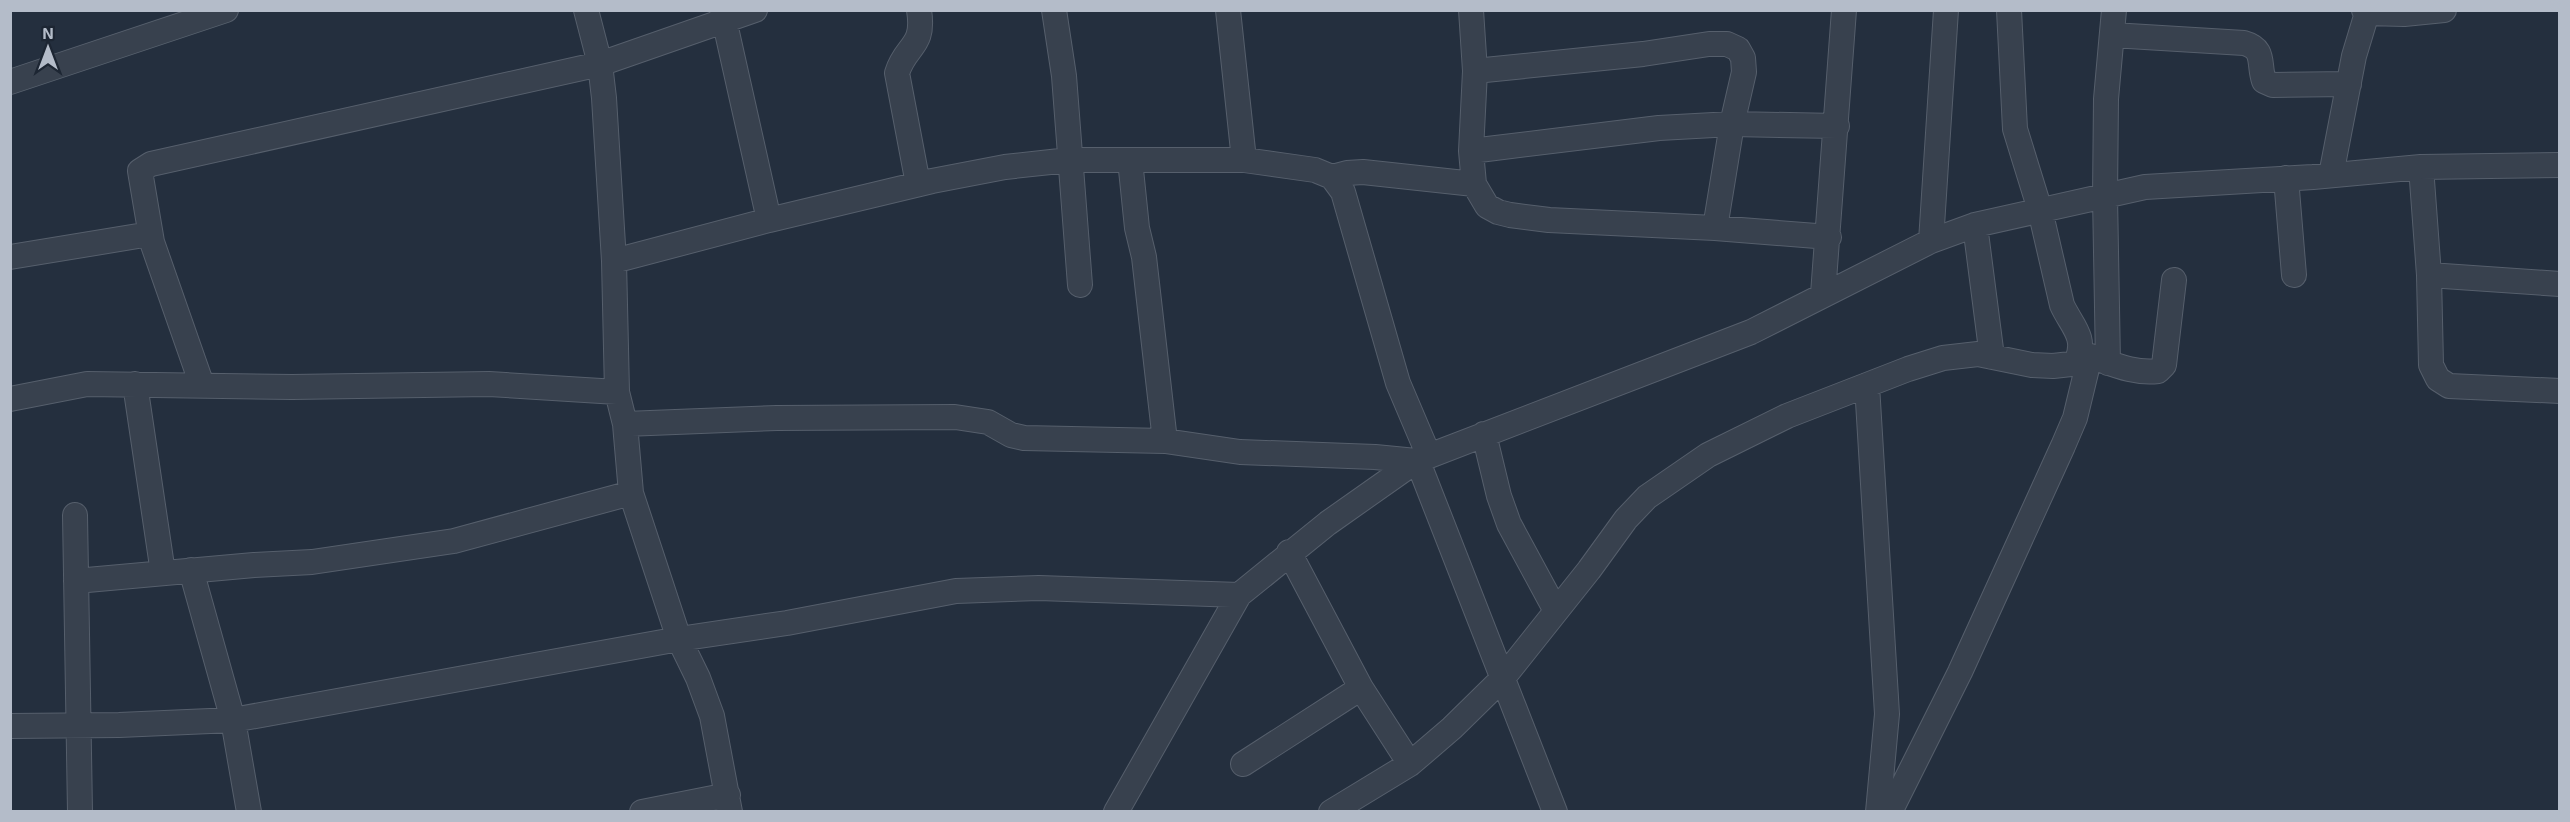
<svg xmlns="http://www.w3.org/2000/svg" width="2570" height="822" viewBox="0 0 2570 822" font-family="'Exo 2',sans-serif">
<rect width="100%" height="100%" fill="#242f3e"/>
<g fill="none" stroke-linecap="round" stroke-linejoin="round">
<defs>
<path id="minor" d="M586,10L600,64L604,98L614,261L617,392L625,424L631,493L679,639L698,678L712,716L730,812
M722,10L769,220
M1054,10L1064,76L1080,285
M1228,10L1244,160
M1471,10L1475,71L1471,151L1474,184L1487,206L1498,212L1510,215L1549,220L1715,228L1829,237
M2364,10L2367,13L2404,14L2444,10
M2112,35L2244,43C2266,49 2258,64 2264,81L2273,85L2349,84
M1475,71L1643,54L1709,44H1727L1738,49L1743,58L1744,72L1732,124L1715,228
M10,82L226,10
M1471,151L1659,128L1732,124L1837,126
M1130,160L1137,228L1144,257L1165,441
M2421,167L2429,275L2431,365L2438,379L2449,386L2560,391
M2331,175L2354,56L2367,13
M1332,177L1347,173L1363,172L1474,184
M2286,178L2294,275
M918,184L897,73C906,44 925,48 919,10
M1975,225L1992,357
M1931,241L1946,10
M10,257L150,234
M614,261L769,220L932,181L1005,167L1069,160H1244L1315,170L1332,177L1343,192L1398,383L1429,456
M2429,275L2560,284
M1823,294L1844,10
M2095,358C2115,365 2136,374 2158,371L2164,365L2174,280
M2108,363L2105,196L2106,99L2114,10
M135,384L163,573
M202,385L152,242L140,171L151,164L600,64L755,10
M1867,385L1887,714L1878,812
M10,399L87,384L292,387L489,384L617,392
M625,424L777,418L955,417L988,422L1011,435L1024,438L1165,441L1240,452L1375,457L1416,461L1422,472L1555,812
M1484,434L1499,496L1509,524L1556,611
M75,515L80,812
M1289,552L1361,688L1410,764
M191,570L233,720L249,812
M76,581L254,565L312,562L454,541L631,493
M10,726L119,725L233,720L679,639L787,623L956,591L1039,588L1239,595
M1243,764L1361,688
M642,812L728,795
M1116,812L1239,595L1328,523L1416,461L1751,332L1931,241L1975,225L2145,187L2313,177L2421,167L2560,165
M1331,812L1410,764L1452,728L1503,678L1589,570L1626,519L1647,497L1708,455L1787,416L1908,369L1943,358L1978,354L2032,365L2053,366L2071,364L2077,360C2087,337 2071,325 2062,305L2040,210L2015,129L2009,10
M1890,812L1960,672L2063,446L2075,418L2090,356"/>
</defs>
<use href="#minor" stroke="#565f6c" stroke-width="26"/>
<use href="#minor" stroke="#38414e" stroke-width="24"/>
</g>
<rect width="2570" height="822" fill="none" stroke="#b4bcc9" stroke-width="24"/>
<g transform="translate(48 48)" stroke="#1d2633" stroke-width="4.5" paint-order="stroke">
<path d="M0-4.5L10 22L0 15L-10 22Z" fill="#b4bcc9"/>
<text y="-9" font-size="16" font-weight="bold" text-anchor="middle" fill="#b4bcc9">N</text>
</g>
</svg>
